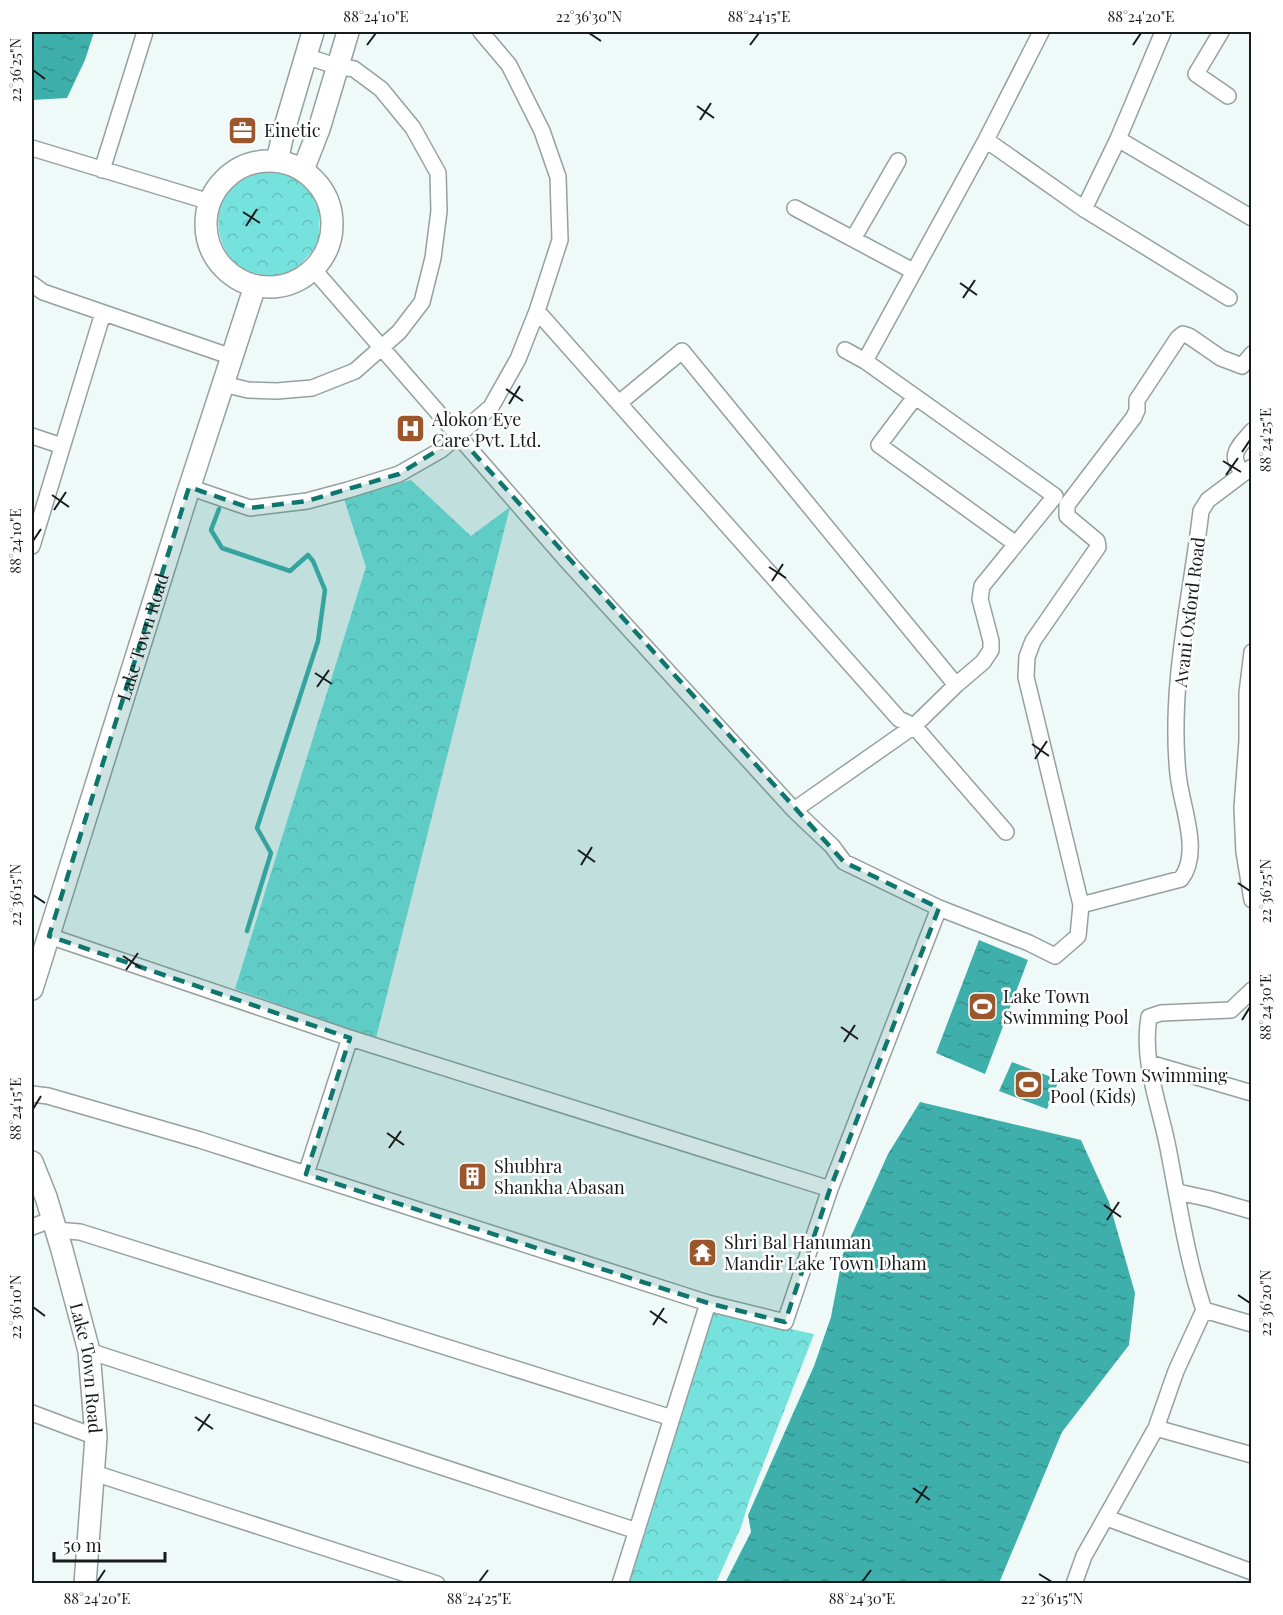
<svg xmlns="http://www.w3.org/2000/svg" width="1283" height="1615" viewBox="0 0 1283 1615" font-family="'Playfair Display',serif">
<defs>
<pattern id="park-crowns" width="20" height="18" patternUnits="userSpaceOnUse" patternTransform="scale(1.5)"><rect width="20" height="18" fill="#75e2dd"/><path d="M2 6a3 3 0 1 1 6 0M12 15a3 3 0 1 1 6 0" fill="none" stroke="#64c1bd"/></pattern>
<pattern id="water-ripples" width="26" height="14" patternUnits="userSpaceOnUse" patternTransform="scale(1.5)"><rect width="26" height="14" fill="#3fafab"/><path d="M2 4q2-2 4 0t4 0M15 11q2-2 4 0t4 0" fill="none" stroke="#348e8a"/></pattern>
</defs>
<rect width="100%" height="100%" fill="#eef9f8"/>
<path fill="url(#park-crowns)" d="M260,169L289,171L309,181L320,202L319,243L301,264L282,279C269,276 249,274 238,265C215,248 211,206 232,187C240,180 251,175 260,169Z
M411,480L471,536L510,507L376,1038L235,989L366,567L344,499Z
M712,1312L814,1334L749,1501L741,1527L716,1583L628,1584Z"/>
<path fill="url(#water-ripples)" d="M32,32H94L85,60L67,98L32,100Z
M979,940L1028,960L985,1074L936,1053Z
M1012,1062L1059,1080L1047,1109L999,1091Z
M920,1102L1081,1140L1109,1202L1135,1293L1129,1345L1062,1432L999,1583H725L751,1532L748,1515L814,1366L831,1317L843,1254L888,1154Z"/>
<g fill="none" stroke-linecap="round" stroke-linejoin="round">
<path stroke="#3fafab" stroke-width="4.5" d="M219,509L211,530L222,548L290,571L308,555L313,561L325,590L318,641L257,828L271,853L247,931"/>
<defs>
<path id="street" d="M1221,32L1196,74L1228,96
M1118,139L1252,218
M986,140L1084,209L1229,298
M32,148L210,202
M102,170L145,32
M795,208L913,271
M1084,209L1118,139L1163,32
M853,239L898,161
M314,270L568,562L794,810L832,846L844,862L939,908L1029,943L1055,956L1078,936L1081,905L1026,677L1027,657L1033,641L1098,547L1097,541L1067,516V505L1134,417L1137,410V400L1178,338L1183,334L1189,336L1221,358L1242,366L1252,354
M32,284L43,292L232,357
M537,311L899,719L914,726L1006,832
M865,361L986,140L1041,32
M223,384L248,390L277,391L312,388L355,371L399,332L422,302L433,258L439,211L438,173L413,128L381,89L354,69L336,66L305,56
M915,397L879,445L1016,544
M619,403L682,351L956,685
M32,436L62,446
M1243,473C1227,454 1239,447 1252,431
M189,487L250,508L307,501L348,490L399,474L441,450L491,407L518,359L537,311L560,240L558,177L542,131L509,65L481,32
M32,546L103,313
M1252,652L1247,693V741L1242,808L1244,852L1252,900
M794,810L914,726L956,685L983,662L991,650V641L980,599L982,586L1055,496L865,361L845,350
M1081,905L1181,879C1202,852 1181,806 1178,774C1169,685 1191,598 1201,511L1208,500L1252,467
M49,936L350,1038L830,1189
M1149,1063L1252,1093
M32,1094L48,1096L200,1140L708,1303L785,1322L830,1189L939,908
M306,1174L350,1038
M1178,1192L1210,1199L1252,1211
M32,1227L53,1219
M56,1230L80,1232L672,1418
M1204,1310L1252,1324
M89,1351L637,1531
M32,1413L96,1437
M1156,1428L1252,1455
M94,1473L437,1584
M1107,1518L1252,1572
M620,1584L708,1303
M1074,1584L1084,1556L1156,1428L1176,1371L1204,1310C1187,1259 1179,1205 1169,1153C1161,1108 1141,1063 1149,1017L1161,1013L1231,1010L1252,990"/>
<g id="secondary">
<circle cx="269" cy="224" r="63"/>
<path d="M277,161L284,130L313,32"/>
<path d="M303,170L319,129L348,32"/>
<path id="s1" d="M32,989L186,498L255,286"/>
<path id="s2" d="M32,1162L46,1197L62,1250L89,1351L96,1437L85,1584"/>
</g>
</defs>
<use href="#street" stroke="#96a09f" stroke-width="18"/>
<use href="#secondary" stroke="#96a09f" stroke-width="24"/>
<use href="#street" stroke="#fff" stroke-width="15"/>
<use href="#secondary" stroke="#fff" stroke-width="21"/>
</g>
<path fill="#0f766e" fill-opacity="0.2" stroke="#0f766e" stroke-width="4.5" stroke-dasharray="12 8" stroke-linejoin="round" d="M459,437L844,862L939,908L830,1189L785,1322L708,1303L306,1174L350,1038L49,936L189,487L250,508L307,501L399,474Z"/>
<path fill="none" stroke="#181b1b" stroke-width="2" d="M589,33L601,41M367,45L376,33M750,45L759,33M1133,45L1141,33M33,70L45,79M697,106L714,118M700,120L711,103M243,212L260,223M246,226L257,209M960,283L977,295M963,298L975,280M506,389L523,401M509,404L520,386M1242,452L1250,440M1223,461L1241,472M1226,475L1238,458M52,495L69,507M54,510L66,492M33,541L41,529M769,567L786,578M772,581L783,564M315,673L332,684M317,687L329,670M1032,744L1049,756M1035,759L1047,741M578,850L595,862M581,865L592,847M1238,883L1250,891M33,895L45,903M123,956L141,968M126,970L138,953M1242,1020L1250,1007M841,1027L858,1039M844,1042L855,1025M33,1109L41,1096M387,1133L404,1145M389,1148L401,1131M1104,1205L1121,1217M1107,1220L1119,1202M1238,1295L1250,1303M33,1307L45,1316M650,1311L667,1323M653,1325L664,1308M195,1417L213,1429M198,1431L210,1414M913,1488L930,1500M916,1503L927,1486M1039,1574L1052,1582M97,1582L105,1570M479,1582L488,1570M862,1582L871,1570"/>
<defs>
<symbol id="office-square" viewBox="-11 -11 22 22"><rect x="-9" y="-9" width="18" height="18" rx="4" fill="#9c562c" stroke="#fff"/><path d="M-6-3h4V-5.5h4V-3h4V5H-6ZM-1-4.5V-3h2v-1.5ZM-6 0V1H6V0Z" fill="#fff"/></symbol>
<symbol id="hospital-square" viewBox="-11 -11 22 22"><rect x="-9" y="-9" width="18" height="18" rx="4" fill="#9c562c" stroke="#fff"/><path d="M-5-5h3v3.5h4V-5h3V5h-3V1.5h-4V5h-3Z" fill="#fff"/></symbol>
<symbol id="stadium-square" viewBox="-11 -11 22 22"><rect x="-9" y="-9" width="18" height="18" rx="4" fill="#9c562c" stroke="#fff"/><path d="M0-5a6.5 5 0 1 0 0 10a6.5 5 0 1 0 0-10ZM-3.5-1.8h7v3.6h-7Z" fill="#fff"/></symbol>
<symbol id="building-square" viewBox="-11 -11 22 22"><rect x="-9" y="-9" width="18" height="18" rx="4" fill="#9c562c" stroke="#fff"/><path d="M-4-6H4V6H1V3H-1V6H-4ZM-2.5-4.3h1.7v1.8h-1.7ZM.8-4.3h1.7v1.8H.8ZM-2.5-1h1.7V.8h-1.7ZM.8-1h1.7V.8H.8Z" fill="#fff"/></symbol>
<symbol id="temple-square" viewBox="-11 -11 22 22"><rect x="-9" y="-9" width="18" height="18" rx="4" fill="#9c562c" stroke="#fff"/><path d="M0-6L5-2H3V0L6.5 2.5H4V6H1.5V3h-3V6H-4V2.5H-6.5L-3 0V-2H-5Z" fill="#fff"/></symbol>
</defs>
<g fill-rule="evenodd">
<use href="#office-square" x="226" y="114" width="33" height="33"/>
<use href="#hospital-square" x="394" y="412" width="33" height="33"/>
<use href="#stadium-square" x="966" y="990" width="33" height="33"/>
<use href="#stadium-square" x="1012" y="1068" width="33" height="33"/>
<use href="#building-square" x="456" y="1160" width="33" height="33"/>
<use href="#temple-square" x="686" y="1236" width="33" height="33"/>
</g>
<g text-anchor="middle" dominant-baseline="central" stroke-width="5" stroke-linejoin="round" paint-order="stroke">
<g font-size="18" fill="#181b1b" stroke="#fff" text-anchor="start">
<text x="264" y="130">Einetic</text>
<text x="432" y="419">Alokon Eye<tspan x="432" dy="21">Care Pvt. Ltd.</tspan></text>
<text x="1003" y="996">Lake Town<tspan x="1003" dy="21">Swimming Pool</tspan></text>
<text x="1050" y="1075">Lake Town Swimming<tspan x="1050" dy="21">Pool (Kids)</tspan></text>
<text x="494" y="1166">Shubhra<tspan x="494" dy="21">Shankha Abasan</tspan></text>
<text x="724" y="1242">Shri Bal Hanuman<tspan x="724" dy="21">Mandir Lake Town Dham</tspan></text>
</g>
<g font-size="18" fill="#181b1b" stroke="#fff">
<text transform="translate(1189 612) rotate(-83)">Avani Oxford Road</text>
<text stroke="none"><textPath href="#s1" startOffset="369">Lake Town Road</textPath></text>
<text stroke="none"><textPath href="#s2" startOffset="214">Lake Town Road</textPath></text>
</g>
</g>
<rect width="1283" height="1615" fill="none" stroke="#ffffff" stroke-width="66"/>
<path d="M54 1552v9h111v-9" fill="none" stroke="#181b1b" stroke-width="3"/>
<text x="63" y="1552" font-size="18" fill="#181b1b" stroke="#ffffff" stroke-width="4.5" paint-order="stroke">50 m</text>
<rect x="33" y="33" width="1217" height="1549" fill="none" stroke="#181b1b" stroke-width="2"/>
<g font-size="15" text-anchor="middle" fill="#181b1b">
<text x="376" y="22">88°24'10"E</text>
<text x="589" y="22">22°36'30"N</text>
<text x="759" y="22">88°24'15"E</text>
<text x="1141" y="22">88°24'20"E</text>
<text transform="translate(16 70) rotate(-90)" y="5">22°36'25"N</text>
<text transform="translate(1266 440) rotate(-90)" y="5">88°24'25"E</text>
<text transform="translate(16 541) rotate(-90)" y="5">88°24'10"E</text>
<text transform="translate(1266 891) rotate(-90)" y="5">22°36'25"N</text>
<text transform="translate(16 895) rotate(-90)" y="5">22°36'15"N</text>
<text transform="translate(1266 1007) rotate(-90)" y="5">88°24'30"E</text>
<text transform="translate(16 1109) rotate(-90)" y="5">88°24'15"E</text>
<text transform="translate(1266 1303) rotate(-90)" y="5">22°36'20"N</text>
<text transform="translate(16 1307) rotate(-90)" y="5">22°36'10"N</text>
<text x="97" y="1604">88°24'20"E</text>
<text x="479" y="1604">88°24'25"E</text>
<text x="862" y="1604">88°24'30"E</text>
<text x="1052" y="1604">22°36'15"N</text>
</g>
</svg>
